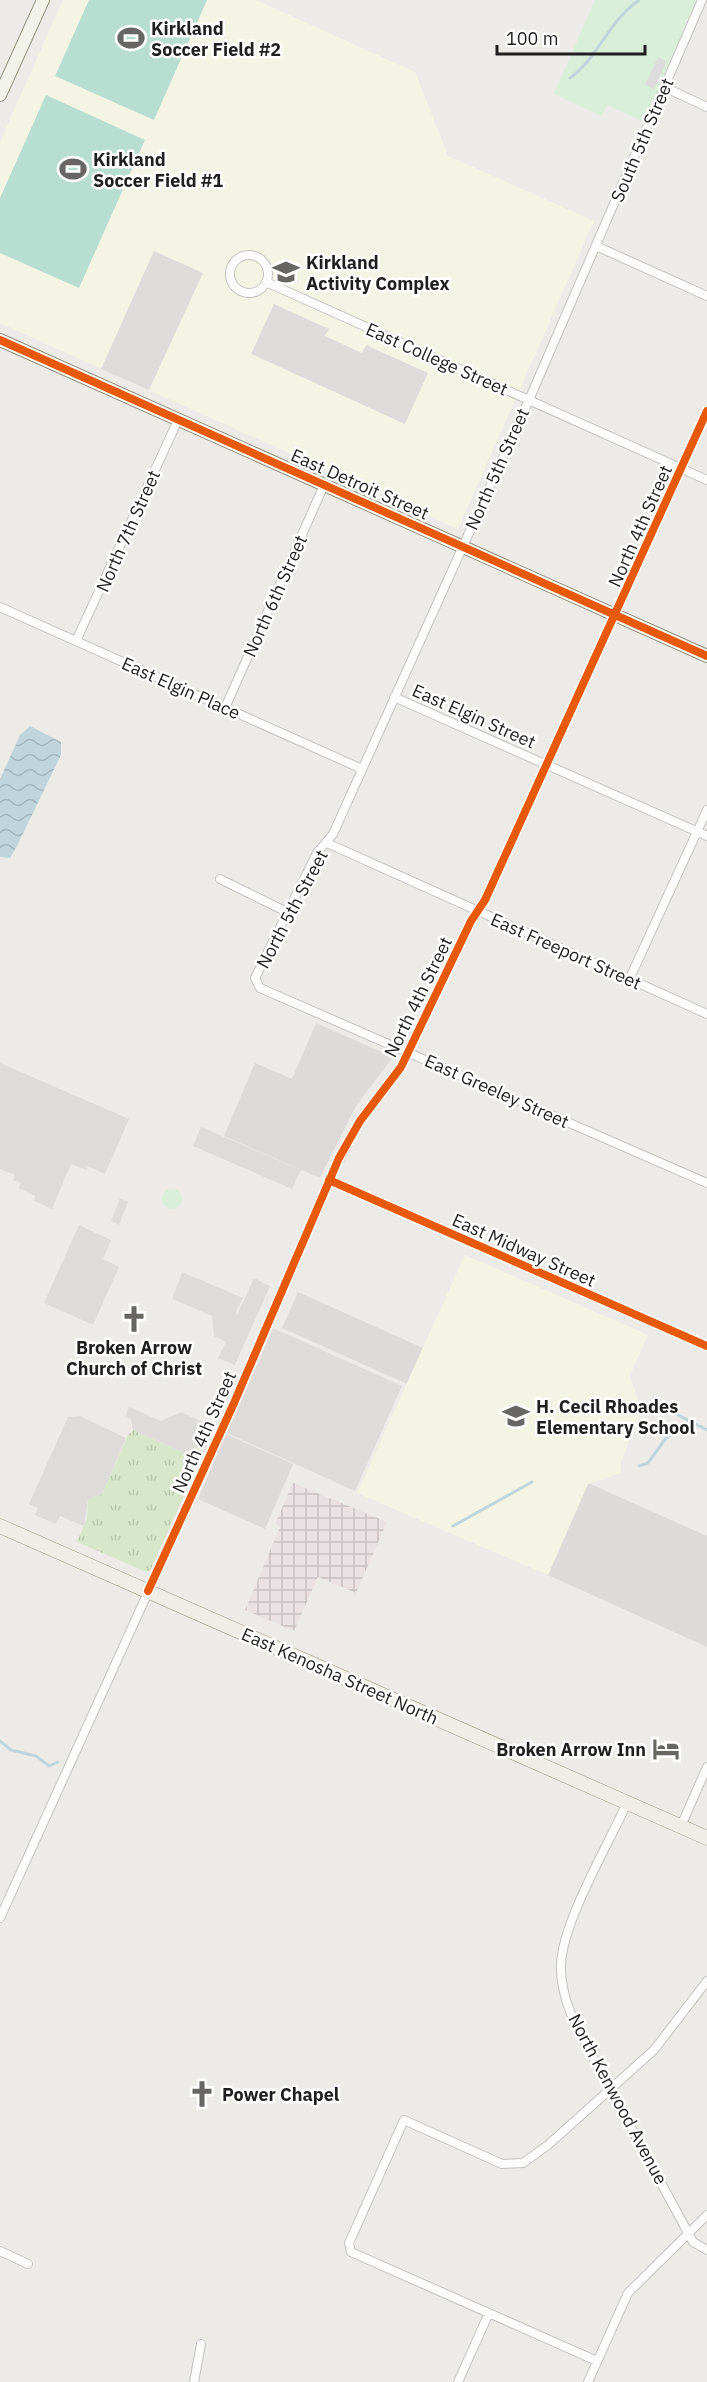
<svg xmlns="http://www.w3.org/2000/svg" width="707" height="2382" viewBox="0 0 707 2382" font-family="'IBM Plex Sans',sans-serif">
<defs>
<pattern id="industrial-grid" width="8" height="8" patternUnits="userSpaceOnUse" patternTransform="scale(1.5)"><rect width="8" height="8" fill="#eae1e5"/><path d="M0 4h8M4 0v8" fill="none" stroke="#c8c1c4"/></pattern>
<pattern id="grass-tufts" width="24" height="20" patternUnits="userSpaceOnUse" patternTransform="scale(1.5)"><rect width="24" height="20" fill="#d8e7ca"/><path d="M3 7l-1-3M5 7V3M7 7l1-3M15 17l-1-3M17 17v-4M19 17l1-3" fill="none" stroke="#b9c6ad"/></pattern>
<pattern id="water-waves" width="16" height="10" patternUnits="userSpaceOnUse" patternTransform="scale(1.5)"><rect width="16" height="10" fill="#c0d4dc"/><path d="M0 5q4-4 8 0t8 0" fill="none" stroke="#a5b6bc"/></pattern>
</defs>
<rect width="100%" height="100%" fill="#edebe8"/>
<path fill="#dcdbd9" d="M316,1023L393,1057L356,1106L320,1178L224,1136L255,1063L292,1079Z
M298,1292L423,1348L407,1384L282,1328Z
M226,1434L293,1464L265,1529L198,1499Z
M588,1483L707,1536V1647L548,1575Z"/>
<path fill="url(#industrial-grid)" d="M293,1483L387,1522L356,1593L318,1577L294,1631L245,1610L280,1527L275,1524Z"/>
<path fill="#f4f4e5" d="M63,0H256L415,72L448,156L594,221L458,529L0,323V142Z
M465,1255L648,1335L630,1375L641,1412L621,1461V1473L588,1484L548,1575L357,1493Z"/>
<path fill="url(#grass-tufts)" d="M133,1430L191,1456L195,1447L204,1452L150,1571H144L77,1542L87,1518L88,1499L102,1494L128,1435Z"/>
<path fill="#d9efda" d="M595,0H696L644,122L607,105L602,116L554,94Z
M162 1199a10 10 0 1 1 20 0a10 10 0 1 1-20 0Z"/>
<path fill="#b8ded1" d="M89,0H207L154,120L55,76Z
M46,95L145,140L79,288L0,253V198Z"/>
<path fill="#dddcdb" d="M658,57L667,61L654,89L645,85Z
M154,251L203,273L149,390L101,369Z
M274,304L329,329L325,336L362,353L366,345L428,373L405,424L251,354Z
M0,1063L129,1119L105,1174L88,1166L86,1170L71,1164L52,1209L34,1201L35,1196L18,1188L21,1183L13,1180L15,1175L0,1169Z
M201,1127L301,1170L292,1189L193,1146Z
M120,1198L128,1202L119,1225L111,1221Z
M79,1225L111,1240L103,1259L119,1267L93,1325L44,1303Z
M182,1272L243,1298L235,1313L237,1315L254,1278L270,1286L235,1365L218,1358L226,1342L214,1336L212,1316L172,1299Z
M273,1328L402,1386L355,1491L227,1433Z
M129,1407L161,1421L181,1412L209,1425L201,1438L208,1442L204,1452L195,1447L196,1454L191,1456L133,1430L131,1419L125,1417Z
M80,1416L126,1438L102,1494L88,1499L84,1526L60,1516L56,1524L35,1515L38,1508L29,1504L68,1417Z"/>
<path fill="url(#water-waves)" d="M30,726L61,742V755L16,848L10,858L0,857V779L20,735Z"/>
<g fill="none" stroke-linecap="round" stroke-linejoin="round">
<path stroke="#c0d4dc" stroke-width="3" d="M570,78C598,58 607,23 639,0
M655,1403L707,1430
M639,1466L648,1463L666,1438L690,1421
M453,1526L532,1482
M0,1741L11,1750L36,1756L49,1766L58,1762"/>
<defs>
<path id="street" d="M702,0L529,400L333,834L317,853L255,978L260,988L707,1183
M664,87L707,107
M596,246L707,296
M230 274a19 19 0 1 1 38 0a19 19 0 1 1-38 0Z
M266,282L707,480
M0,607L362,769
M76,641L178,420
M394,697L707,836
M225,708L324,485
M327,843L707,1014
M220,879L287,912
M629,980L707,810
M329,1180L707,1346
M627,1803C608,1845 563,1921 561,1964C560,1989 571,2017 583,2039L693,2242L707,2250
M681,1826L707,1767
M0,1918L234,1403L333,1171L360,1121L401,1067L471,921L485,900L707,411
M0,2251L28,2264
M597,2361L351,2252L349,2243L404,2120L502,2164L523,2163L548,2145L654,2050L707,1981
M194,2382L201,2344
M458,2382L489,2313
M588,2382L628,2293L707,2215"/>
<path id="secondary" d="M0,95L43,0
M0,340L707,656"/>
<path id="primary" d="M0,1526L707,1838"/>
</defs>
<use href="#street" stroke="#c3c2c0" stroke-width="10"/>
<use href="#secondary" stroke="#929482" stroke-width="14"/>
<use href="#primary" stroke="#a09a87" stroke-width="15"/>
<use href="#street" stroke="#fcfcfc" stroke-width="8"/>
<use href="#secondary" stroke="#f1f3eb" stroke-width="12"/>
<use href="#primary" stroke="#f0ece6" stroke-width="14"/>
<defs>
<path id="cycleway" d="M0,340L707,656
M329,1180L707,1346
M148,1591L234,1403L339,1158L360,1121L401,1067L471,921L485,900L707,411"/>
</defs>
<use href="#cycleway" stroke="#fff" stroke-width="11"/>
<use href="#cycleway" stroke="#e8590c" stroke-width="8"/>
</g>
<defs>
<symbol id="stadium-bare" viewBox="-9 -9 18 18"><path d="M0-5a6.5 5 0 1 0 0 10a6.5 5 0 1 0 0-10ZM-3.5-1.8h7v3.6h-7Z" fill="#676665" stroke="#fff" stroke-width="2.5" paint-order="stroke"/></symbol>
<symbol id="school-bare" viewBox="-9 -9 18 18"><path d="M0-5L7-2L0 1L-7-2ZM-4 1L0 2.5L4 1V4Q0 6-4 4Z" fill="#676665" stroke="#fff" stroke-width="2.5" paint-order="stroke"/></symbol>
<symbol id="church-bare" viewBox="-9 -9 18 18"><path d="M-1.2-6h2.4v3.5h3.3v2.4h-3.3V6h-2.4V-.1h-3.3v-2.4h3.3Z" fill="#676665" stroke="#fff" stroke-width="2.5" paint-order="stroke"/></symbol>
<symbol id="hotel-bare" viewBox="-9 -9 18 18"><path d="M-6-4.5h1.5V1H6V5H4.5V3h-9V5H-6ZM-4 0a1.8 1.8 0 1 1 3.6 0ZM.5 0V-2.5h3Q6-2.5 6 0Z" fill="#676665" stroke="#fff" stroke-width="2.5" paint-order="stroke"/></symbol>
</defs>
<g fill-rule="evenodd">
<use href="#stadium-bare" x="112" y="19" width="38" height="38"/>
<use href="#stadium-bare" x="54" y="150" width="38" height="38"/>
<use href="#school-bare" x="267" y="253" width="38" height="38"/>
<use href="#church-bare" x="115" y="1300" width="38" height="38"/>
<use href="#school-bare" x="497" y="1397" width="38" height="38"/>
<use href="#hotel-bare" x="647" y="1730" width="38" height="38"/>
<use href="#church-bare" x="183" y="2075" width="38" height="38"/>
</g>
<g text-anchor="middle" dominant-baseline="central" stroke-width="5" stroke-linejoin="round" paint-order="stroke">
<g font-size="18" font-weight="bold" fill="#1f1f1f" stroke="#fff" text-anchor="start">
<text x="151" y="28">Kirkland<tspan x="151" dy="21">Soccer Field #2</tspan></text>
<text x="93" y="159">Kirkland<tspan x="93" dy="21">Soccer Field #1</tspan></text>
<text x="306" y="262">Kirkland<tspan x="306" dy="21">Activity Complex</tspan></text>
<text x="134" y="1347" text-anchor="middle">Broken Arrow<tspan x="134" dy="21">Church of Christ</tspan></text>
<text x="536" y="1406">H. Cecil Rhoades<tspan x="536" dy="21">Elementary School</tspan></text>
<text x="646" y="1749" text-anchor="end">Broken Arrow Inn</text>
<text x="222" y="2094">Power Chapel</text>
</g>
<g font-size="18" fill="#1f1f1f" stroke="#fff">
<text transform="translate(642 140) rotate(-67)">South 5th Street</text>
<text transform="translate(437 359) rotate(24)">East College Street</text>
<text transform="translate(497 469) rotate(-66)">North 5th Street</text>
<text transform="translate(360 484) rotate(24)">East Detroit Street</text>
<text transform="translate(640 526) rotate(-66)">North 4th Street</text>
<text transform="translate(128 531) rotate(-66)">North 7th Street</text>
<text transform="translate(275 596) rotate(-66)">North 6th Street</text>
<text transform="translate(181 688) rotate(24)">East Elgin Place</text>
<text transform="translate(474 716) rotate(24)">East Elgin Street</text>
<text transform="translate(292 909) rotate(-62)">North 5th Street</text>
<text transform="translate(566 951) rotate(24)">East Freeport Street</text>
<text transform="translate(418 997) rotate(-64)">North 4th Street</text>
<text transform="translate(497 1091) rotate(24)">East Greeley Street</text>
<text transform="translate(524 1250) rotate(24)">East Midway Street</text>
<text transform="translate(204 1432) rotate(-66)">North 4th Street</text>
<text transform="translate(340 1676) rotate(24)">East Kenosha Street North</text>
<text transform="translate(618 2099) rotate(62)">North Kenwood Avenue</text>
</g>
</g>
<path d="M497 45v9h148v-9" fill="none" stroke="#1f1f1f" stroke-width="3"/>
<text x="506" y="45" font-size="18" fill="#1f1f1f" stroke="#ffffff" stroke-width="4.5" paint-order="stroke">100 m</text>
</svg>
